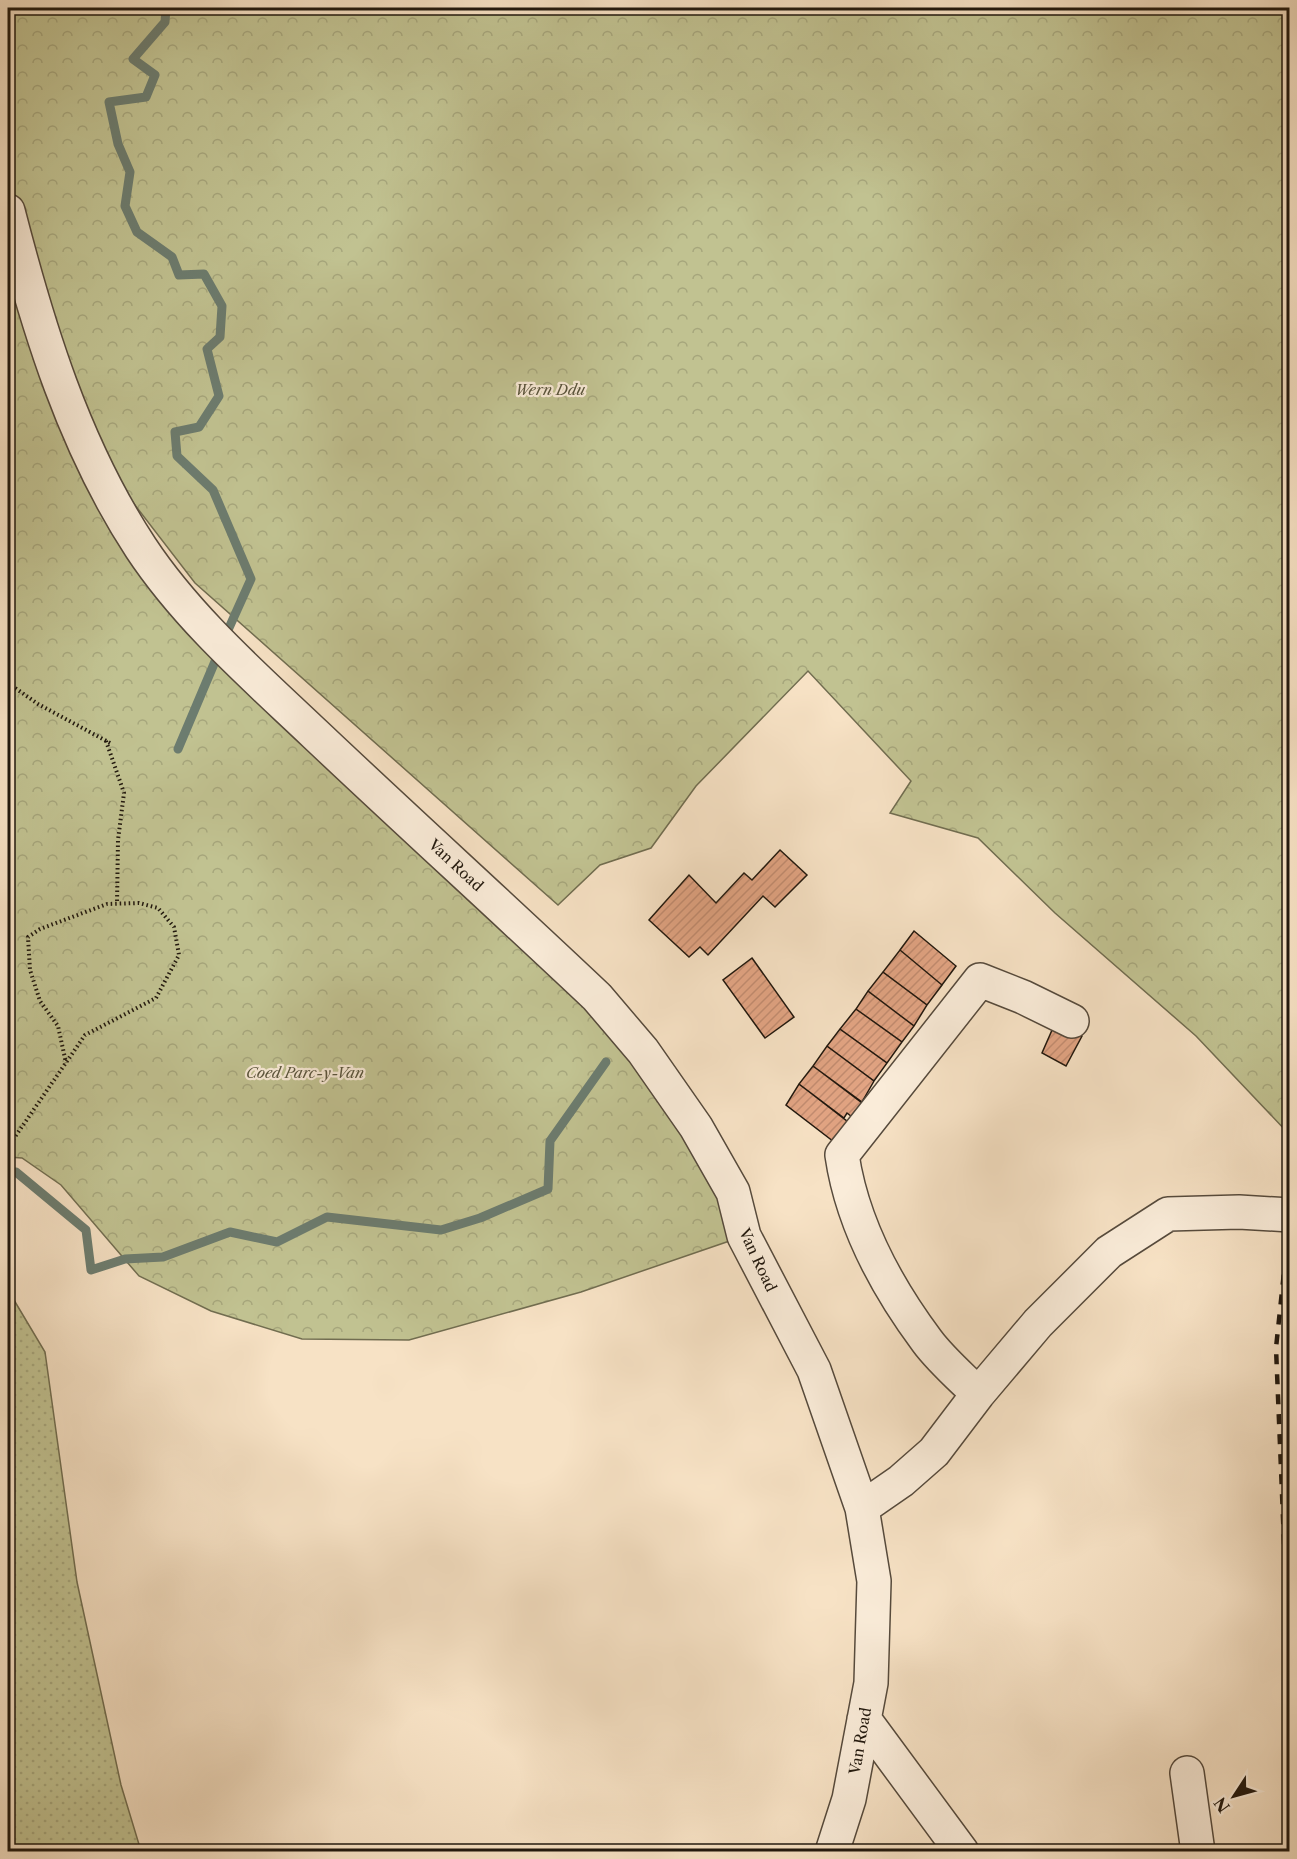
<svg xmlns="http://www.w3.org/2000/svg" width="1297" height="1859" viewBox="0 0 1297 1859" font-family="'Libre Caslon Text',serif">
<defs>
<pattern id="grass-dots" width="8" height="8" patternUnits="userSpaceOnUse" patternTransform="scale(1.5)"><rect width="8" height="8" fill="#c1c291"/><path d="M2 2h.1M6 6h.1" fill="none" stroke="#a6a67c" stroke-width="1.8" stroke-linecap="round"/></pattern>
<pattern id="forest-crowns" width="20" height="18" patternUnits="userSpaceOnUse" patternTransform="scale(1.5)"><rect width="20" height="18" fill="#c1c291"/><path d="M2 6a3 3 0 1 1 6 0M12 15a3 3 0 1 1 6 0" fill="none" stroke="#a6a67c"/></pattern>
<pattern id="building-hatch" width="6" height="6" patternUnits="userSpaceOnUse" patternTransform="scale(1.5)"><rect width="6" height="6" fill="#e2a483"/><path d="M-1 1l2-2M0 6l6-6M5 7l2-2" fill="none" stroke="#c28c70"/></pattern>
</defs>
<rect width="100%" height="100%" fill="#f7e2c5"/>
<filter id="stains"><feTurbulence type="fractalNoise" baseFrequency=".00333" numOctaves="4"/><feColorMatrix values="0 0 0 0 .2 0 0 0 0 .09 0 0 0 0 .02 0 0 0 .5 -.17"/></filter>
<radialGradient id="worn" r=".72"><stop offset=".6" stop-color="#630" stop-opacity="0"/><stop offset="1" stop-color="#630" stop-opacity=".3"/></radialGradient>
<path fill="url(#grass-dots)" stroke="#716d50" stroke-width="1.5" d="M8,1290L45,1352L77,1582L121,1785L141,1851H8Z"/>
<path fill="url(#forest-crowns)" stroke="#716d50" stroke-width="1.5" d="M8,8H1289V1134L1196,1036L1055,913L978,838L890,813L911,781L808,671L696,786L651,848L600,865L558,905L195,583L81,435L141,549L597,997L744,1236L581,1292L409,1340L302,1339L211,1311L139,1276L61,1185L22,1158L8,1157Z"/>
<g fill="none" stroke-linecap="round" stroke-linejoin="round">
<path stroke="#6c7c6f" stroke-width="9" d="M166,8L165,22L133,59L155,75L146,97L109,102L118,144L130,172L125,206L137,232L172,257L179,275L204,274L222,306L220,337L207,349L219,396L199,427L175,432L177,456L213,490L251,579L224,639
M178,749L219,652
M8,1173L16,1172L86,1230L91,1270L125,1259L163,1257L230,1232L277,1242L327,1217L441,1230L480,1218L548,1189L550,1141L606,1062"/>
</g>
<path fill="url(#building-hatch)" stroke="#21180e" stroke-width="1.5" d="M780,850L807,875L775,907L763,896L708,955L700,947L689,957L649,920L689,875L716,903L744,873L752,880Z
M914,931L956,966L942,985L900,950Z
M900,950L942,985L927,1005L883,972Z
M752,958L794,1017L765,1038L723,980Z
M883,972L927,1005L914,1026L868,991Z
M868,991L914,1026L902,1042L856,1009Z
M856,1009L902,1042L887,1063L840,1029Z
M1056,1021L1082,1036L1066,1066L1042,1053Z
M840,1029L887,1063L874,1081L827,1046Z
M827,1046L874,1081L862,1102L813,1066Z
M813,1066L866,1106L856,1120L847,1113L844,1118L799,1084Z
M799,1084L852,1125L838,1145L786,1105Z"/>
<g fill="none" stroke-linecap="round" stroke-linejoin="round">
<defs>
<path id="minor" d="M8,211C38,328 74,446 141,548C188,619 255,677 316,735C409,823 504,909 597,997L643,1051L696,1127L733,1192L744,1236L814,1370L862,1508L874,1581L871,1683L849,1799L832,1852
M978,1394C961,1377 941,1360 927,1341C886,1286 852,1223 842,1155L980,980L1023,997L1072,1021
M862,1508L901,1481L934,1452L978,1394L1038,1323L1109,1252L1168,1214L1239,1212L1290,1215
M864,1719L962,1852
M1187,1773L1198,1852"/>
</defs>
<use href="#minor" stroke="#564a3c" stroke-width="36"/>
<path stroke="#21180e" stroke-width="4" stroke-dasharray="1.5 3" stroke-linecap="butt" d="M8,683L38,704L112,744
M106,741L124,793L118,840L117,904
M8,1147L85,1035L156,998L179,955L174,927L158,908L139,903L107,904L40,929L28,937L30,970L40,1001L58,1026L66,1063"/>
<use href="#minor" stroke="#faecd9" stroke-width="33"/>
<path stroke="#21180e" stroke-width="4.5" stroke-dasharray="10 10" stroke-linecap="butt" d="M1290,1215L1276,1348L1290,1688
M1290,1334V1357"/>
</g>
<g text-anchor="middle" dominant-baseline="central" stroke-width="4.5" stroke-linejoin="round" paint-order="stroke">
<g font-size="15" font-style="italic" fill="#59543c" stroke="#faecd9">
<text x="550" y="389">Wern Ddu</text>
<text x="305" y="1072">Coed Parc-y-Van</text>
</g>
<g font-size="15" fill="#21180e" stroke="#faecd9">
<text transform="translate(456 865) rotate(43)">Van Road</text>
<text transform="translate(758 1260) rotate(65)">Van Road</text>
<text transform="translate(860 1741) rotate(-80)">Van Road</text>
</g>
</g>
<rect width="1297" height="1859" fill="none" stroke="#f7e2c5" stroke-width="30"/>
<rect x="9" y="9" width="1279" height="1841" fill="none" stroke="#21180e" stroke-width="3"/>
<rect x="15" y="15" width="1267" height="1829" fill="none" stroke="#21180e" stroke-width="1.5"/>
<g transform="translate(1234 1796) rotate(234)" stroke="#faecd9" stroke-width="4.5" paint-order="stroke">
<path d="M0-4.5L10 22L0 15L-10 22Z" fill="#21180e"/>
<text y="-9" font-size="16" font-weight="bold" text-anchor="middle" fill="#21180e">N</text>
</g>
<rect width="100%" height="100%" filter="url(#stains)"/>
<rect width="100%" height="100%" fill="url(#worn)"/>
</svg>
